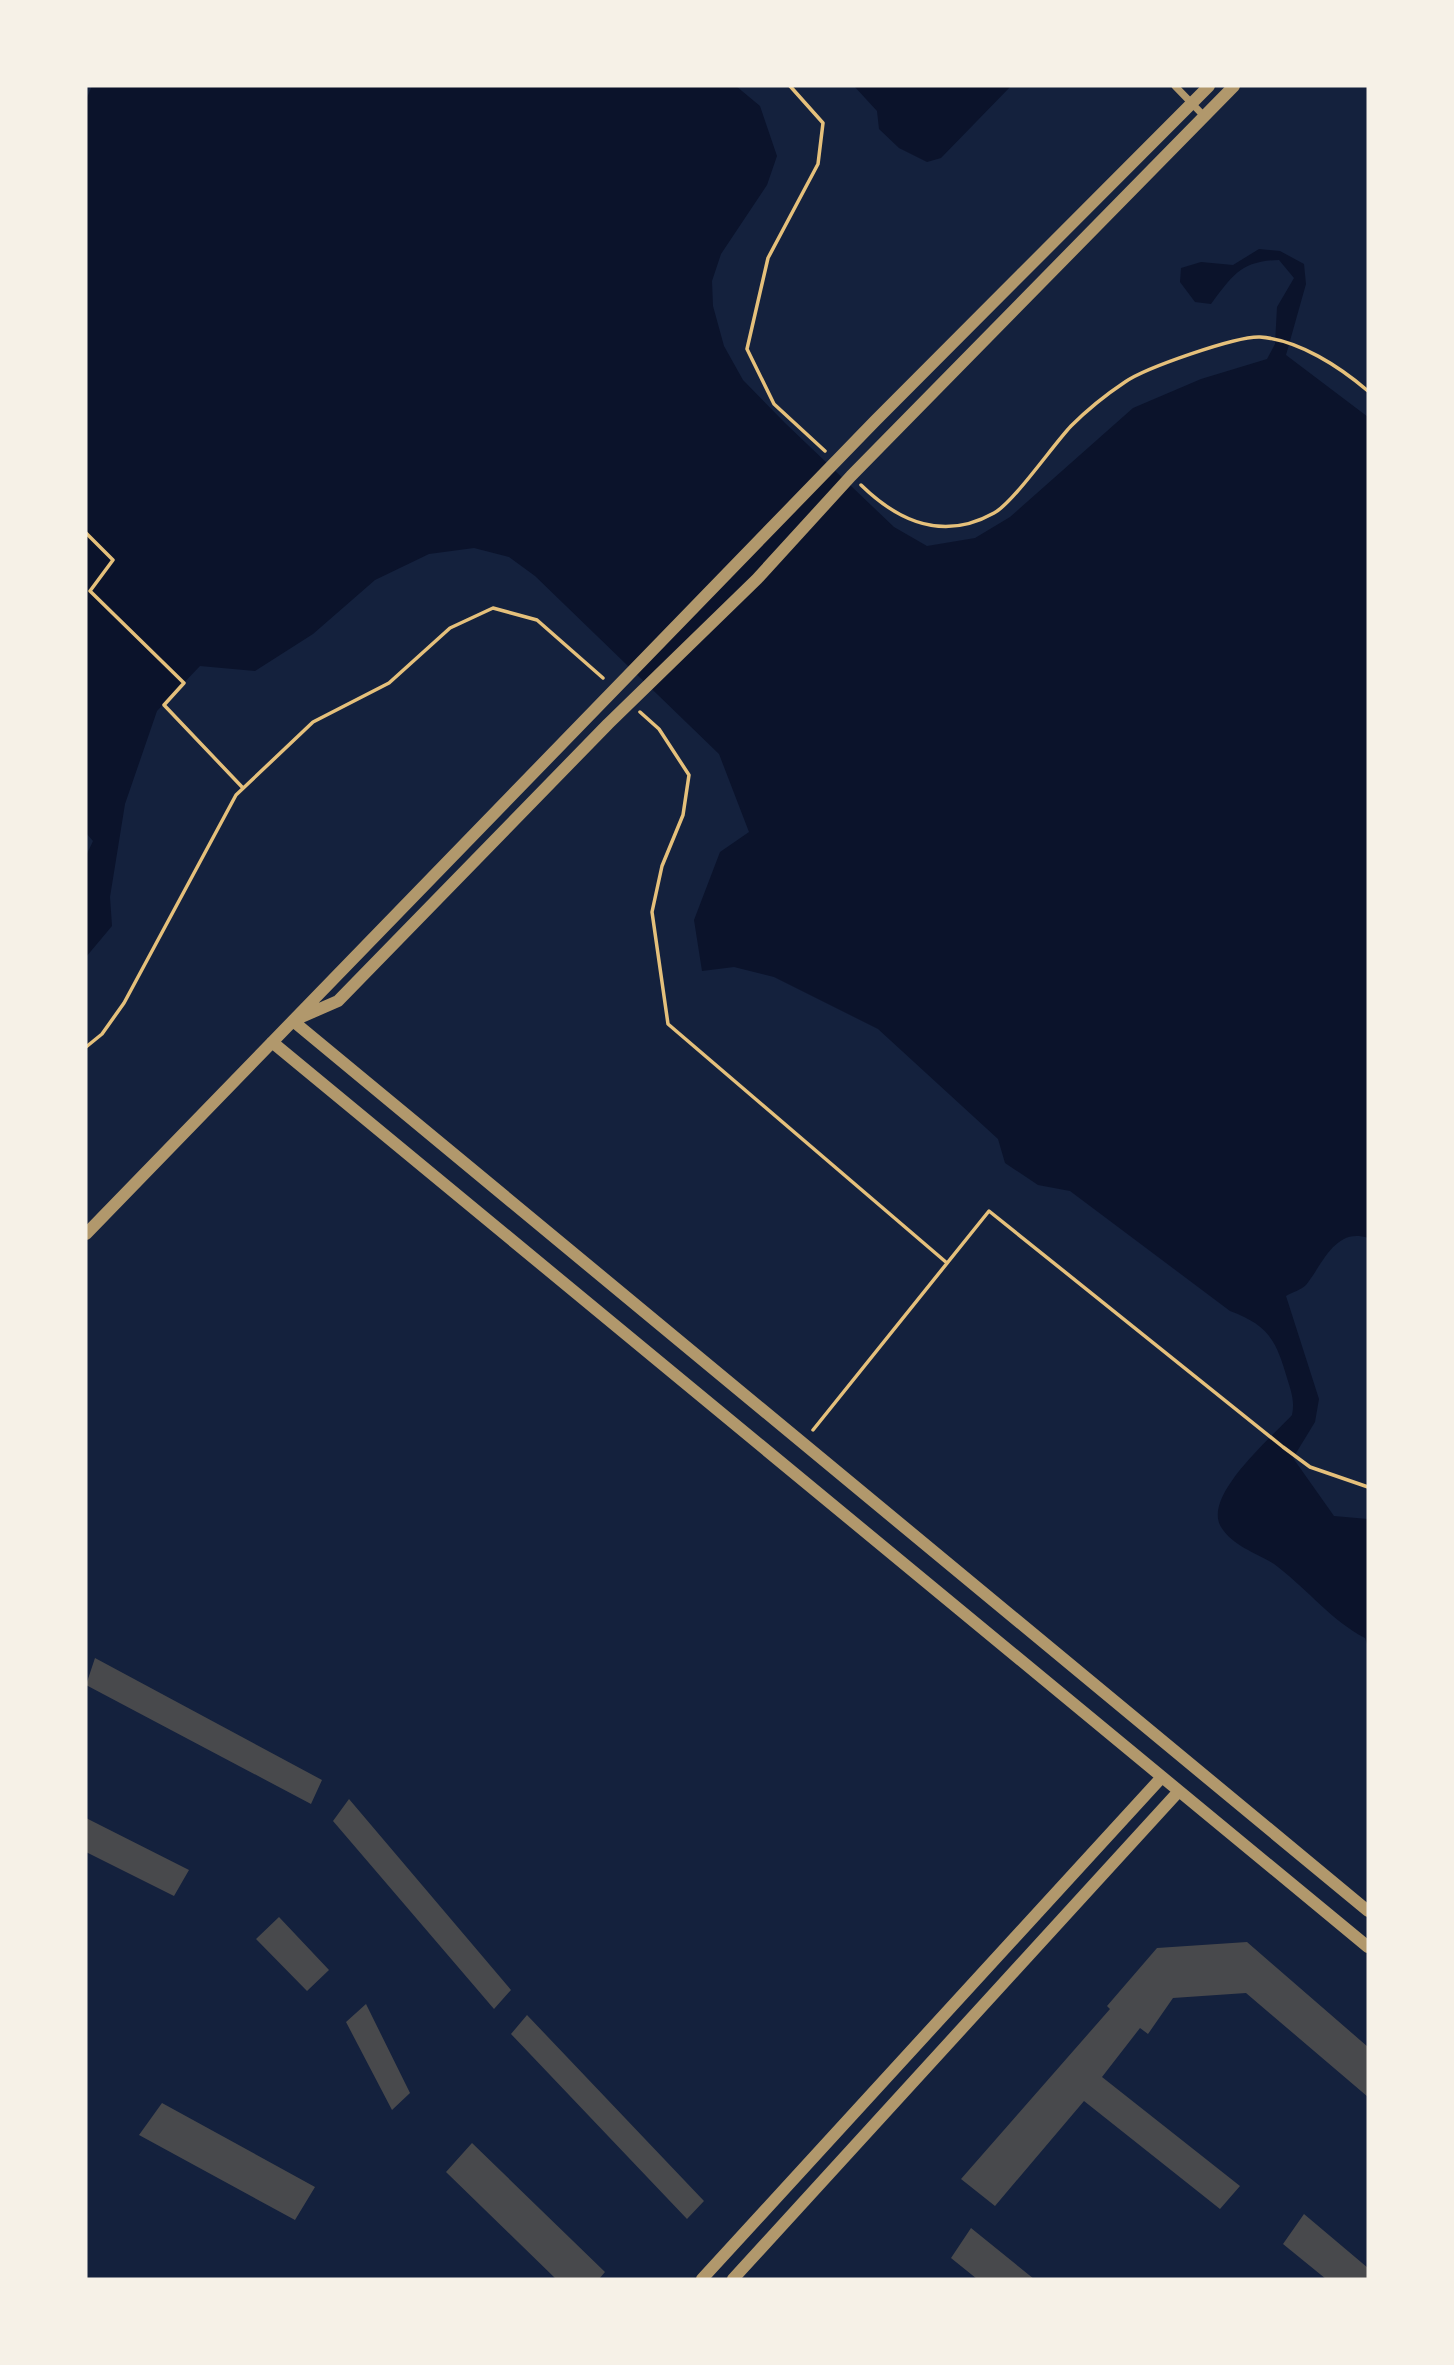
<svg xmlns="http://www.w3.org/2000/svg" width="1454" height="2365" viewBox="0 0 1454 2365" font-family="'Golos Text',sans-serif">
<rect width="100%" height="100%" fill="#14213d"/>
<path fill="#0b132b" d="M92,86H736L760,106L777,156L767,185L721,254L712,281L713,306L724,346L743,380L785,423L894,527L927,546L975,538L1010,517L1133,408L1201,379L1267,359L1275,344L1277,307L1294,278L1279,260C1241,261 1233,275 1211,304L1195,302L1180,282L1181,268L1201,262L1233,265L1259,249L1280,251L1304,264L1306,284L1286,355L1368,417V1238C1335,1227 1323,1264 1306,1285C1301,1290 1293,1292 1286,1296L1319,1399L1315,1422L1293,1458L1334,1516L1368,1519V1647L1365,1638C1332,1621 1308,1590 1278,1567C1260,1553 1235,1549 1221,1527C1202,1496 1272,1437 1292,1415C1295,1401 1291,1391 1287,1378C1276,1340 1268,1325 1230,1311L1070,1191L1038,1185L1005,1163L998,1139L878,1029L774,977L734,967L702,971L694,920L720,852L749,832L719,754L535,576L509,557L474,548L429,554L375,580L313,634L255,671L200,666L157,711L125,804L110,897L112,926L86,957V856L93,841L86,833V100Z
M854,86H1011L941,158L927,162L899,148L879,129L877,111Z"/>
<path fill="#48494c" d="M95,1658L322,1780L311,1804L86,1685Z
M349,1799L511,1990L494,2009L333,1821Z
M86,1818L189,1870L174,1896L86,1852Z
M279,1917L329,1970L307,1991L256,1939Z
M1247,1942L1368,2047V2097L1246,1993L1173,1998L1148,2034L1140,2028L1102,2077L1240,2186L1220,2209L1084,2101L995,2206L961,2179L1110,2009L1107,2006L1157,1948Z
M366,2004L410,2093L392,2110L346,2022Z
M527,2015L704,2201L687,2219L511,2034Z
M162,2103L315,2187L295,2220L139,2135Z
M472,2143L605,2272L599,2279H556L446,2172Z
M1304,2214L1368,2268V2279H1326L1283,2244Z
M971,2228L1034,2279H977L951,2258Z"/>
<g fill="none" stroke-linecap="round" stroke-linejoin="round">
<path stroke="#e5c07b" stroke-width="3.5" d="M790,86L823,123L818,164L768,258L747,349L774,404L825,451
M861,485C900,523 944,541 994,513C1013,503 1053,445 1071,426C1087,410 1107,394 1125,382C1145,368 1236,336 1260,337C1299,340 1340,367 1368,391
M86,533L113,560L90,591L184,683L164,705L243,788
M640,712L659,729L689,775L683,815L662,866L652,912L668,1024L947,1263
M86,1047L102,1034L124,1003L236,795L313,722L389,683L450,628L493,608L537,620L603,678
M813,1430L989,1211L1283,1447L1310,1467L1368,1487"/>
<path stroke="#b1986c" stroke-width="7" d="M1175,86L1204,116"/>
<path stroke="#b1986c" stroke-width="12" d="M299,1018L338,1001L608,724L757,579L851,476L1234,86
M293,1021L1368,1911
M272,1042L1368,1947
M86,1234L875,421L1209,86
M702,2279L1162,1777
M733,2279L1179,1791"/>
</g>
<rect width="1454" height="2365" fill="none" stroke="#f6f1e7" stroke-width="175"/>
</svg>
